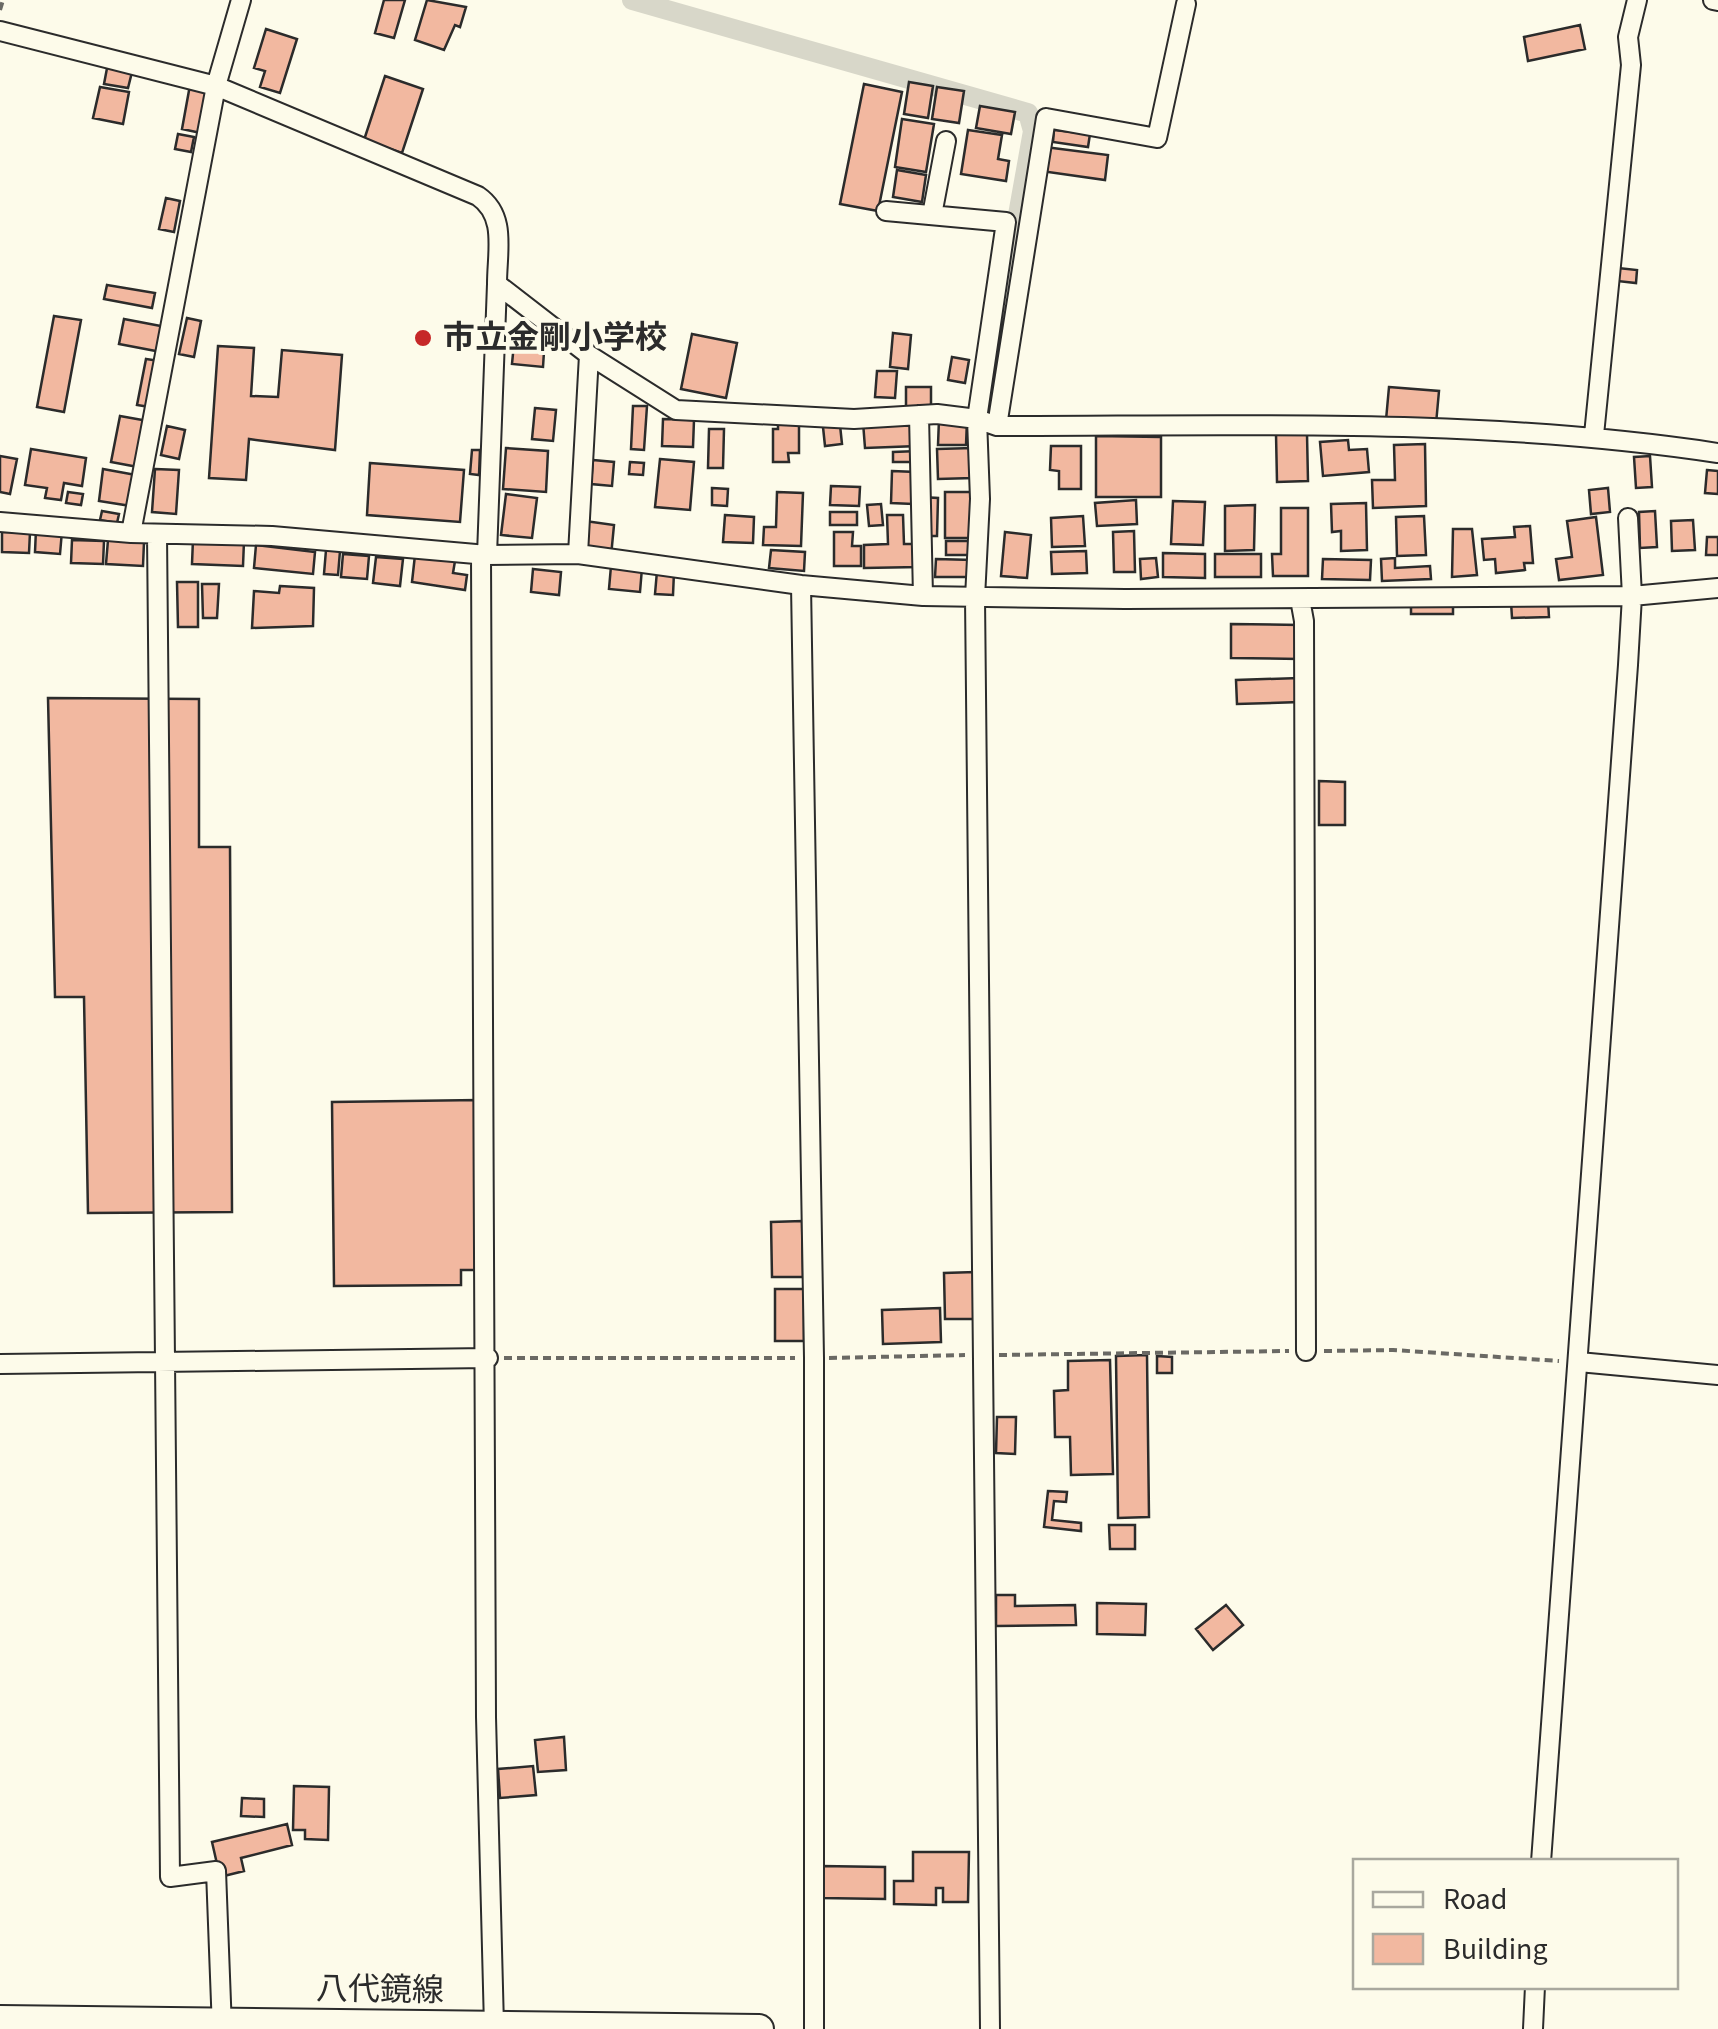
<svg xmlns="http://www.w3.org/2000/svg" width="1718" height="2029" viewBox="0 0 1718 2029" font-family="'Source Sans 3','Noto Sans JP',sans-serif">
<rect width="100%" height="100%" fill="#fdfbea"/>
<g fill="none" stroke-linecap="round" stroke-linejoin="round">
<path stroke="#d8d7c9" stroke-width="20" d="M632,0L1028,113L1033,131L1006,282"/>
</g>
<path fill="#f2b8a0" stroke="#2b2b2b" stroke-width="2.5" d="M384,0H405L394,38L375,33Z
M427,0L466,7L460,27L455,25L444,50L415,40Z
M1580,25L1585,49L1528,61L1524,37Z
M266,29L297,39L280,93L260,87L265,71L254,68Z
M108,63L133,68L128,88L104,84Z
M385,76L423,89L402,153L364,140Z
M909,82L933,86L928,118L904,114Z
M864,84L902,92L878,211L840,204Z
M190,85L211,89L201,133L182,129Z
M100,87L129,92L123,124L93,118Z
M937,87L964,91L959,123L932,119Z
M980,106L1015,112L1011,134L976,128Z
M902,119L934,124L926,172L895,167Z
M968,130L1002,135L998,159L1009,161L1006,181L961,174Z
M1054,130L1090,134L1088,147L1053,142Z
M178,134L194,137L191,152L175,149Z
M1045,147L1108,155L1105,180L1041,171Z
M897,170L926,175L922,202L893,197Z
M166,198L180,201L174,232L159,229Z
M1618,268L1637,270L1636,283L1617,281Z
M107,285L155,293L152,308L104,299Z
M54,316L81,320L64,412L37,407Z
M187,318L201,321L194,357L179,354Z
M124,319L166,327L161,352L119,344Z
M515,333L545,336L543,367L512,364Z
M893,333L911,335L908,369L890,367Z
M692,334L737,343L726,398L681,389Z
M218,346L254,348L251,396L278,397L282,350L342,355L335,450L249,439L246,480L209,478Z
M952,357L969,360L965,383L948,380Z
M146,359L160,361L150,407L137,405Z
M877,371H897L895,398L875,397Z
M906,387H931V407H906Z
M1389,387L1439,391L1436,424L1386,420Z
M633,406H647L644,450L631,449Z
M535,408L556,410L553,441L532,439Z
M120,416L148,421L138,467L111,462Z
M663,419L694,420L693,447L662,446Z
M939,419L967,420L966,445H938Z
M917,420L918,446L865,448L863,422Z
M778,422H799V453H788L789,462H773V429H778Z
M840,425L842,444L825,446L823,427Z
M167,426L185,430L179,459L161,455Z
M709,429H724L723,468H708Z
M1276,434H1307L1308,481L1277,482Z
M1096,436L1161,437V497H1096Z
M1348,440L1349,450L1367,449L1369,472L1323,476L1320,442Z
M1425,444L1426,506L1373,508L1372,480H1395L1394,445Z
M1051,446H1081V489H1059V471L1050,470Z
M506,448L548,451L546,492L503,489Z
M973,448V478L938,479L937,449Z
M31,449L86,458L82,486L64,483L61,500L45,498L47,488L25,485Z
M472,450H480L479,475L470,474Z
M918,451L919,462H893V452Z
M0,456L17,459L10,494L0,492Z
M1650,456L1652,487L1636,488L1634,457Z
M660,459L694,462L690,510L655,507Z
M593,460L614,462L612,486L591,484Z
M630,462L644,463L643,475L629,474Z
M370,463L464,470L460,522L367,515Z
M103,469L136,475L131,506L99,501Z
M155,469L179,470L176,514L152,512Z
M1707,470L1718,471V494L1705,493Z
M892,471L916,472L913,504L891,503Z
M831,486L860,487L859,506L830,505Z
M712,488L728,489L727,506L712,505Z
M1608,488L1610,512L1591,514L1589,490Z
M68,492L83,494L81,505L66,503Z
M777,492L803,493L801,546L763,545L764,527H776Z
M945,492H975V538H945Z
M506,494L537,498L532,538L501,535Z
M921,497L938,498L937,536H921Z
M1136,500L1137,524L1097,526L1095,503Z
M1173,501L1205,502L1203,545L1171,544Z
M1366,503L1367,550L1341,551V531L1332,532L1331,504Z
M881,504L883,525L869,526L867,505Z
M1255,505L1254,550L1225,551V506Z
M1281,508H1308V576H1273L1272,554H1281Z
M102,511L119,514L117,523L100,520Z
M1655,511L1657,547L1640,548L1639,512Z
M830,512H857V525H830Z
M725,515L754,517L753,543L723,542Z
M887,515H903L904,544H918L919,567L864,568V545L888,544Z
M1083,516L1085,546L1052,547L1051,518Z
M1424,516L1426,555L1397,556L1396,517Z
M1596,517L1603,575L1559,580L1556,559L1572,557L1567,521Z
M578,520L614,525L611,556L574,551Z
M1693,520L1695,550L1672,551L1671,521Z
M1530,526L1533,563H1524L1525,570L1496,573L1495,559L1484,560L1482,539L1515,537L1514,527Z
M36,529L62,531L60,554L35,552Z
M1453,529H1472L1477,575L1452,577Z
M1134,531L1135,572H1114L1113,532Z
M2,532H30L29,553L2,552Z
M834,532H853L852,546H861V566H834Z
M1005,532L1031,535L1027,578L1001,576Z
M1707,537H1718V555H1706Z
M193,539L244,541L243,566L192,564Z
M72,540L104,541L103,564L71,563Z
M108,540L144,542L143,566L106,564Z
M946,541H972V555H946Z
M256,545L315,552L313,574L254,568Z
M326,550L340,551L338,575L324,574Z
M771,550L805,552L804,571L769,568Z
M1086,551L1087,573L1052,574L1051,552Z
M1163,553L1205,554V578L1163,577Z
M343,554L369,556L367,579L341,577Z
M1215,554H1261V577H1215Z
M415,555L455,561L453,573L467,575L465,590L412,582Z
M376,557L403,559L400,586L373,583Z
M1156,558L1158,577L1141,579L1140,559Z
M1395,558V568L1430,566L1431,579L1382,581L1381,559Z
M936,559L973,560V577H935Z
M1323,559L1371,560L1370,580L1322,579Z
M611,566L642,568L640,592L609,589Z
M533,569L561,572L559,595L531,592Z
M657,571L674,572L673,595L655,594Z
M177,582H198V627H178Z
M202,584H219L217,618H203Z
M280,586L314,588L313,626L252,628L254,591L279,593Z
M1411,600H1453V614H1411Z
M1548,601L1549,617L1512,618L1511,602Z
M1231,624L1300,625L1299,659L1231,658Z
M1299,678L1300,702L1237,704L1236,680Z
M48,698L199,699V847H230L232,1212L88,1213L84,997H55Z
M1319,781L1345,782V825H1319Z
M478,1100L482,1270H461V1285L334,1286L332,1102Z
M802,1221L803,1277H772L771,1222Z
M975,1272V1319H945L944,1273Z
M775,1289H804V1341H775Z
M940,1308L941,1342L883,1344L882,1310Z
M1147,1355L1149,1517L1118,1518L1116,1356Z
M1157,1356L1172,1357V1373H1157Z
M1110,1360L1113,1474L1071,1475L1070,1437H1055L1054,1391L1068,1390V1361Z
M997,1417H1016L1015,1454L996,1453Z
M1048,1491L1067,1492L1066,1502L1054,1501L1052,1520L1081,1523V1531L1044,1527Z
M1109,1525H1135V1549H1110Z
M996,1595H1015V1606L1075,1605L1076,1625L996,1626Z
M1097,1603L1146,1604L1145,1635L1097,1634Z
M1226,1605L1243,1625L1213,1650L1196,1629Z
M564,1737L566,1770L538,1772L535,1740Z
M533,1766L536,1795L500,1798L498,1769Z
M294,1786L329,1787L328,1840L305,1839V1830H293Z
M242,1798L264,1799V1817L241,1816Z
M287,1824L292,1845L241,1858L244,1871L220,1877L212,1842Z
M913,1852H969L968,1902H943V1888H936V1905L894,1904V1881H913Z
M821,1866L885,1867V1899L821,1898Z"/>
<g fill="none" stroke-linecap="round" stroke-linejoin="round">
<defs>
<path id="street" d="M1713,0L1718,1
M0,31L216,86L478,196C507,216 497,251 497,284L589,355L676,410L854,419L937,414L977,419L980,499L975,598L990,2029
M886,211L1006,222L977,419L997,426C1238,426 1480,417 1718,453
M932,215L946,141
M919,415L923,596
M997,426L1046,118L1157,138L1186,4
M1594,435L1631,65L1628,37L1637,0
M0,522L131,533L272,536L487,555L578,554L801,585L923,596L1125,599L1632,596L1718,588
M131,533L216,86L241,0
M157,534L170,1877L216,1871L222,2029
M578,554L589,355
M481,555L486,1717L494,2026
M487,555L497,284
M801,585L814,1358V2029
M1300,599L1304,621L1306,1351
M1579,1362L1718,1375
M0,1364L488,1358
M1541,1862L1628,665L1632,596L1628,518
M1533,2029L1535,1986"/>
<path id="primary" d="M0,2020L759,2029"/>
</defs>
<use href="#street" stroke="#2b2b2b" stroke-width="22"/>
<use href="#primary" stroke="#2b2b2b" stroke-width="32"/>
<path stroke="#6a6964" stroke-width="4" stroke-dasharray="8 5" stroke-linecap="butt" d="M0,10L3,0
M1324,1351L1393,1350L1559,1361
M999,1355L1289,1351
M504,1358H795
M829,1358L965,1355"/>
<use href="#street" stroke="#fdfbea" stroke-width="18"/>
<use href="#primary" stroke="#fdfbea" stroke-width="28"/>
</g>
<circle fill="#c62828" stroke="#fdfbea" stroke-width="4" cx="423" cy="338" r="10"/>
<g text-anchor="middle" dominant-baseline="central" stroke-width="8" stroke-linejoin="round" paint-order="stroke">
<g font-size="32" font-weight="bold" fill="#2b2b2b" stroke="#fdfbea" text-anchor="start">
<text x="443" y="338">市立金剛小学校</text>
</g>
<g font-size="32" fill="#2b2b2b" stroke="#fdfbea">
<text transform="translate(380 1990) rotate(1)">八代鏡線</text>
</g>
</g>
<rect x="1353" y="1859" width="325" height="130" fill="#fdfbea" stroke="#a9a89e" stroke-width="2.5"/>
<rect x="1373" y="1892" width="50" height="15" fill="#fdfbea" stroke="#a9a89e" stroke-width="2.5"/>
<text x="1443" y="1909" font-size="30" fill="#2b2b2b">Road</text>
<rect x="1373" y="1934" width="50" height="30" fill="#f2b8a0" stroke="#a9a89e" stroke-width="2.5"/>
<text x="1443" y="1959" font-size="30" fill="#2b2b2b">Building</text>
</svg>
